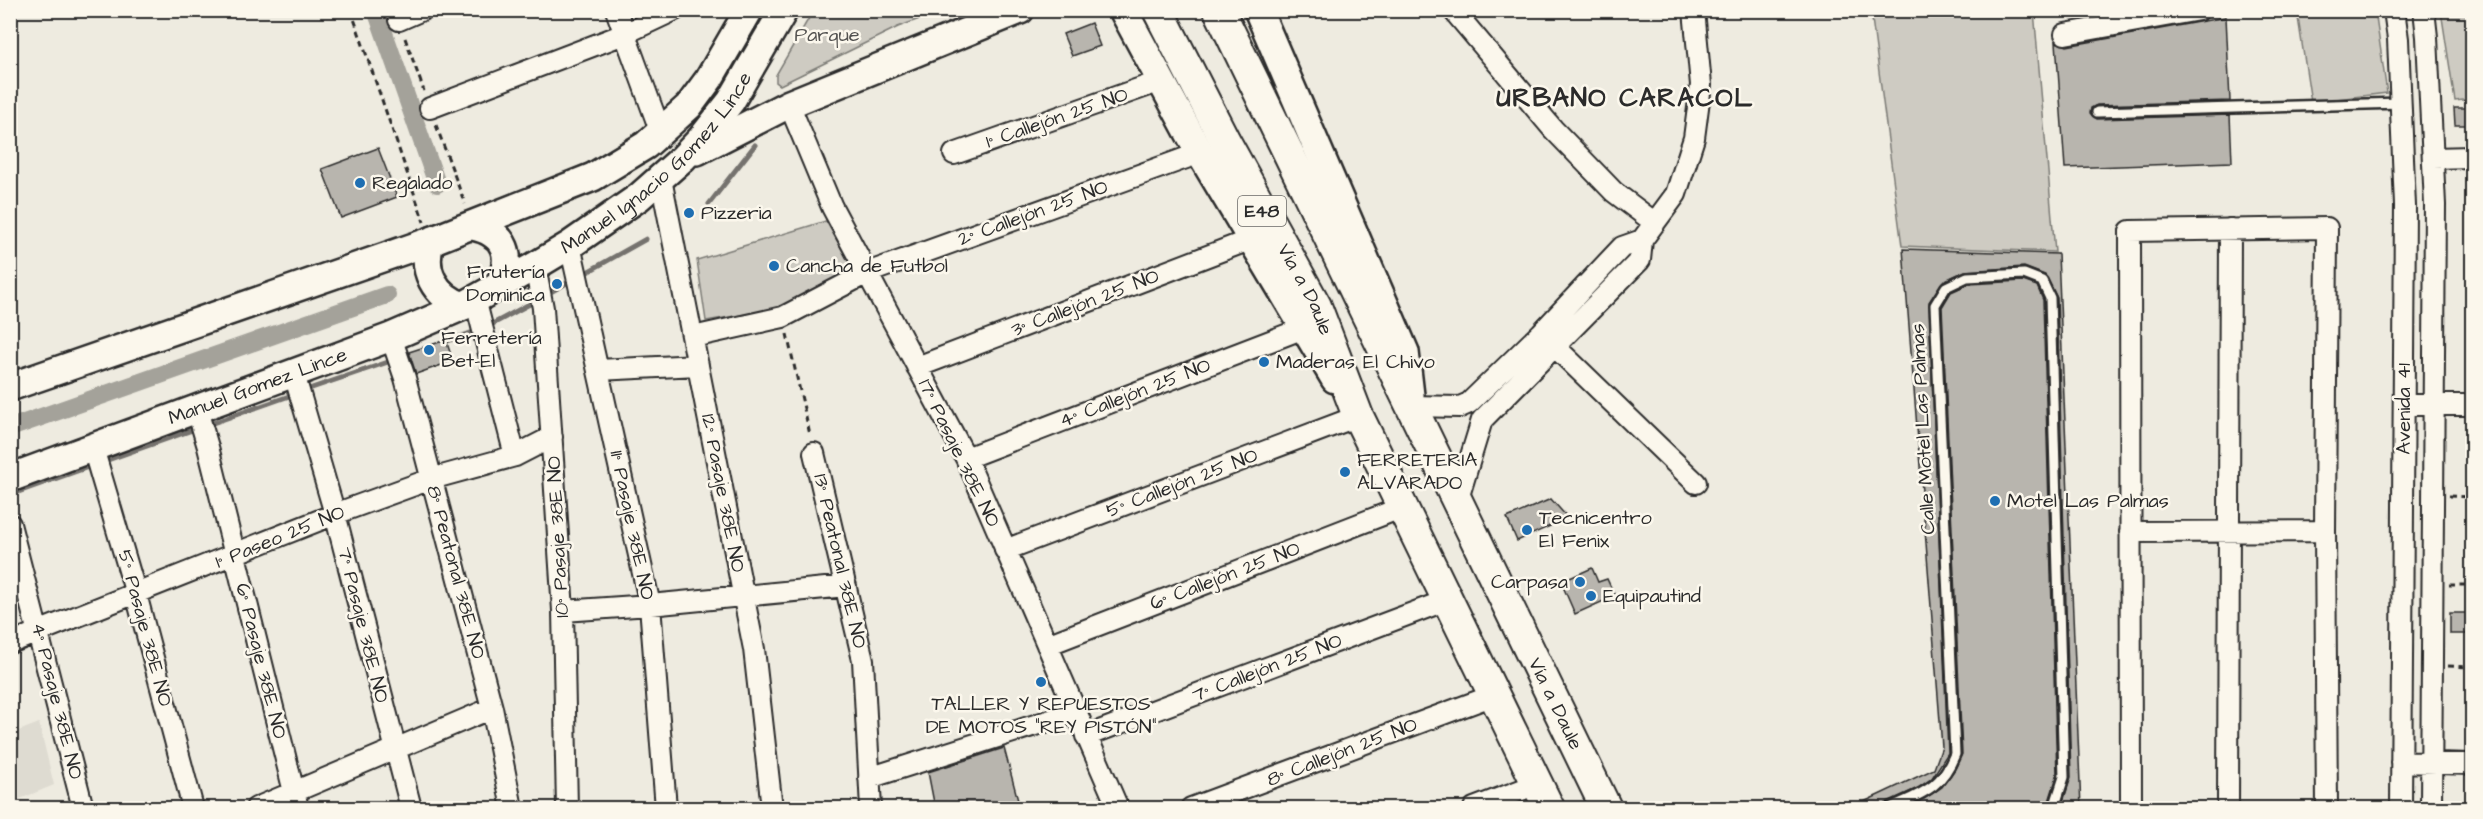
<svg xmlns="http://www.w3.org/2000/svg" width="2483" height="819" viewBox="0 0 2483 819" font-family="'Architects Daughter',sans-serif">
<rect width="100%" height="100%" fill="#eeebe0"/>
<filter id="ink" filterUnits="userSpaceOnUse"><feTurbulence type="fractalNoise" baseFrequency=".0167" numOctaves="2"/><feDisplacementMap in="SourceGraphic" scale="12" xChannelSelector="R" yChannelSelector="G"/><feConvolveMatrix kernelMatrix="1 2 1 2 8 2 1 2 1" color-interpolation-filters="sRGB"/></filter>
<g filter="url(#ink)">
<path fill="#dedbd1" d="M39,723L54,785L15,801L11,786V734Z"/>
<path fill="#cecbc2" stroke="#7c7b76" stroke-width="1.5" d="M813,11V10L941,11L898,27L780,85L776,82V75Z
M1871,11H2034L2055,252L1902,246Z
M2297,11H2375L2387,93L2311,102Z
M2441,11H2472V99L2455,101Z
M826,221L854,271L782,308L706,321L697,260Z"/>
<g fill="none" stroke-linecap="round" stroke-linejoin="round">
<path stroke="#74726e" stroke-width="5" d="M709,204L755,145
M582,275L646,239
M545,295L574,279
M487,327L537,300
M442,343L479,330
M303,391L394,360
M207,425L295,394
M102,462L198,428
M10,495L94,465"/>
<path stroke="#a4a29a" stroke-width="18" d="M376,10L437,184
M10,428L387,295"/>
</g>
<path fill="#b8b5ae" stroke="#2b2b2b" stroke-width="1.5" d="M2226,17L2230,101L2097,105L2091,108L2090,113L2097,119L2230,115L2232,162L2065,168L2056,42L2067,46Z
M1091,23L1100,46L1072,56L1063,34Z
M2454,108H2472V125H2455Z
M378,148L397,197L341,218L322,169Z
M1903,249L2058,254L2081,808H2061L2071,777L2057,298L2045,275L2024,267L1965,271L1943,281L1929,302L1948,753L1932,778L1918,788L1887,802L1883,808H1851L1934,769L1942,747Z
M2023,281L2037,286L2043,300L2057,776L2047,808H1905L1924,799L1942,787L1955,769L1962,754L1942,307L1951,292L1969,284Z
M446,340L453,361L416,374L409,352Z
M1551,499L1568,518L1517,541L1507,518Z
M1592,568L1598,582L1607,579L1615,596L1575,614L1561,582Z
M2450,613H2472V634H2450Z
M1004,748L1020,808H935L928,772Z"/>
<g fill="none" stroke-linecap="round" stroke-linejoin="round">
<defs>
<path id="lane" d="M2097,112L2401,103
M1890,808C1922,793 1941,789 1955,754L1935,305L1946,287L1967,277L2024,274L2042,281L2050,298L2064,777L2054,808"/>
<path id="street" d="M616,10L661,133
M1453,10L1553,129L1614,192L1655,223
M2394,10L2398,39L2405,206L2401,808
M2424,10L2427,37L2435,205L2431,808
M399,20L422,10
M2065,34L2199,10
M789,104L832,207L966,458L1118,808
M430,108L624,34L675,10
M954,154L1161,81
M2433,158L2472,157
M661,179L754,649L772,808
M570,245L650,605L666,808
M535,266L543,308L563,611L567,808
M475,299L515,456
M391,337L405,378L492,708L512,808
M693,337L783,317L867,273L1200,153
M1547,339L1696,483
M917,367L1252,239
M598,370L698,365
M294,374L335,514L411,808
M2404,405H2472
M1411,406L1460,407L1469,403L1541,333L1622,247L1642,240
M197,410L208,447L298,808
M93,448L136,594L193,808
M814,453L863,660L871,808
M966,458L1304,328
M1457,502L1482,420L1640,260L1642,240L1676,194L1694,138L1701,85L1694,10
M10,524L83,808
M2130,532L2325,531
M1005,550L1358,416
M563,611L650,605L846,586
M10,643L335,514L431,479L515,456L552,437
M1047,645L1403,507
M1086,736L1447,600
M2401,762L2472,764
M869,778L1076,712
M256,808L492,708
M1191,808L1494,695
M1474,808L1537,784
M2131,808L2130,231L2327,228L2325,531L2327,808
M2228,808L2230,229"/>
<g id="secondary">
<path d="M1123,10L1200,153L1335,379"/>
<path d="M1258,10L1405,352L1410,395"/>
<path d="M697,151L789,104L1020,10"/>
<path d="M473,226C506,233 514,256 499,286"/>
<path d="M431,241C420,270 435,296 463,306"/>
<path d="M10,387L431,241L593,177L646,145L689,106L709,79L749,10"/>
<path id="s1" d="M10,478L391,337L463,306L535,266L570,245L639,197L683,158L701,139L731,101L784,10"/>
</g>
<g id="primary">
<path id="s2" d="M1158,10L1225,141L1316,306L1358,416L1549,808"/>
<path id="s3" d="M1219,10L1606,808"/>
</g>
</defs>
<use href="#lane" stroke="#2b2b2b" stroke-width="14"/>
<use href="#street" stroke="#2b2b2b" stroke-width="24"/>
<use href="#secondary" stroke="#2b2b2b" stroke-width="32"/>
<use href="#primary" stroke="#2b2b2b" stroke-width="34"/>
<path stroke="#2b2b2b" stroke-width="3" stroke-dasharray="6 4.5" stroke-linecap="butt" d="M351,10L424,222
M405,38L424,91
M436,125L465,204
M787,334L810,435
M2449,496L2472,497
M2449,585H2472
M2448,666L2472,667"/>
<use href="#lane" stroke="#fbf7ec" stroke-width="9"/>
<use href="#street" stroke="#fbf7ec" stroke-width="20"/>
<use href="#secondary" stroke="#fbf7ec" stroke-width="27"/>
<use href="#primary" stroke="#fbf7ec" stroke-width="30"/>
</g>
</g>
<g fill="#1f6fb2" stroke="#fbf7ec" stroke-width="2">
<circle cx="360" cy="183" r="6"/>
<circle cx="689" cy="213" r="6"/>
<circle cx="774" cy="266" r="6"/>
<circle cx="557" cy="284" r="6"/>
<circle cx="429" cy="350" r="6"/>
<circle cx="1264" cy="362" r="6"/>
<circle cx="1345" cy="472" r="6"/>
<circle cx="1995" cy="501" r="6"/>
<circle cx="1527" cy="530" r="6"/>
<circle cx="1580" cy="582" r="6"/>
<circle cx="1591" cy="596" r="6"/>
<circle cx="1041" cy="682" r="6"/>
</g>
<g text-anchor="middle" dominant-baseline="central" stroke-width="5" stroke-linejoin="round" paint-order="stroke">
<rect fill="#fbf7ec" stroke="#696865" stroke-width="1.5" x="1238" y="196" width="48" height="30" rx="4.5"/>
<g font-size="18" font-weight="bold" fill="#2b2b2b">
<text x="1262" y="211">E48</text>
</g>
<g font-size="20" fill="#545351" stroke="#fbf7ec">
<text x="827" y="35">Parque</text>
</g>
<g font-size="20" fill="#2b2b2b" stroke="#fbf7ec">
<text transform="translate(1057 118) rotate(-19)">1° Callejón 25 NO</text>
<text stroke="none"><textPath href="#s1" startOffset="728">Manuel Ignacio Gomez Lince</textPath></text>
<text transform="translate(1033 213) rotate(-20)">2° Callejón 25 NO</text>
<text stroke="none"><textPath href="#s2" startOffset="316">Vía a Daule</textPath></text>
<text transform="translate(1085 303) rotate(-21)">3° Callejón 25 NO</text>
<text stroke="none"><textPath href="#s1" startOffset="264">Manuel Gomez Lince</textPath></text>
<text transform="translate(1135 393) rotate(-21)">4° Callejón 25 NO</text>
<text transform="translate(2404 409) rotate(-90)">Avenida 41</text>
<text transform="translate(1923 429) rotate(-93)">Calle Motel Las Palmas</text>
<text transform="translate(959 453) rotate(64)">17° Pasaje 38E NO</text>
<text transform="translate(1182 483) rotate(-21)">5° Callejón 25 NO</text>
<text transform="translate(723 493) rotate(79)">12° Pasaje 38E NO</text>
<text transform="translate(632 525) rotate(78)">11° Pasaje 38E NO</text>
<text transform="translate(280 537) rotate(-22)">1° Paseo 25 NO</text>
<text transform="translate(558 537) rotate(-93)">10° Pasaje 38E NO</text>
<text transform="translate(840 561) rotate(77)">13° Peatonal 38E NO</text>
<text transform="translate(456 572) rotate(75)">8° Peatonal 38E NO</text>
<text transform="translate(1225 576) rotate(-21)">6° Callejón 25 NO</text>
<text transform="translate(363 625) rotate(76)">7° Pasaje 38E NO</text>
<text transform="translate(145 628) rotate(75)">5° Pasaje 38E NO</text>
<text transform="translate(261 661) rotate(76)">6° Pasaje 38E NO</text>
<text transform="translate(1267 668) rotate(-21)">7° Callejón 25 NO</text>
<text transform="translate(57 701) rotate(76)">4° Pasaje 38E NO</text>
<text stroke="none"><textPath href="#s3" startOffset="771">Vía a Daule</textPath></text>
<text transform="translate(1342 752) rotate(-21)">8° Callejón 25 NO</text>
</g>
<g font-size="20" fill="#2b2b2b" stroke="#fbf7ec" text-anchor="start">
<text x="372" y="183">Regalado</text>
<text x="701" y="213">Pizzeria</text>
<text x="786" y="266">Cancha de Futbol</text>
<text x="545" y="272" text-anchor="end">Frutería<tspan x="545" dy="23">Dominica</tspan></text>
<text x="441" y="338">Ferretería<tspan x="441" dy="23">Bet-El</tspan></text>
<text x="1276" y="362">Maderas El Chivo</text>
<text x="1357" y="460">FERRETERIA<tspan x="1357" dy="23">ALVARADO</tspan></text>
<text x="2007" y="501">Motel Las Palmas</text>
<text x="1539" y="518">Tecnicentro<tspan x="1539" dy="23">El Fenix</tspan></text>
<text x="1568" y="582" text-anchor="end">Carpasa</text>
<text x="1603" y="596">Equipautind</text>
<text x="1041" y="704" text-anchor="middle">TALLER Y REPUESTOS<tspan x="1041" dy="23">DE MOTOS "REY PISTÓN"</tspan></text>
</g>
<g font-size="26" font-weight="bold" letter-spacing="1.5" fill="#2b2b2b" stroke="#fbf7ec">
<text x="1625" y="98">URBANO CARACOL</text>
</g>
</g>
<rect width="2483" height="819" fill="none" stroke="#fbf7ec" stroke-width="36"/>
<rect x="18" y="18" width="2447" height="783" fill="none" stroke="#2b2b2b" stroke-width="2" filter="url(#ink)"/>
</svg>
